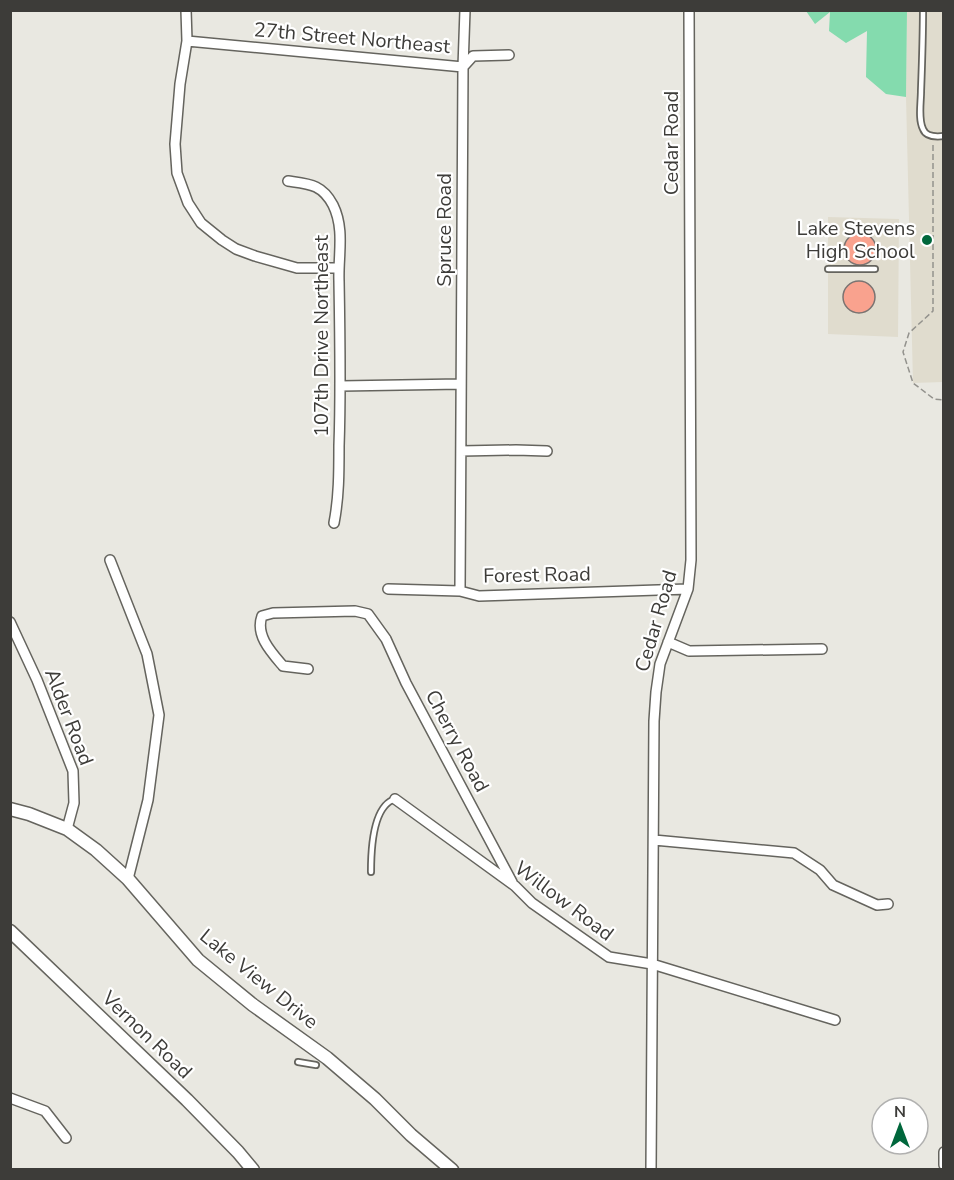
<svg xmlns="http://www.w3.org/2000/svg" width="954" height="1180" viewBox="0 0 954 1180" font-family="'Nunito Sans',sans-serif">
<rect width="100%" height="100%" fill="#e9e8e1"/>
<path fill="#e0dcce" d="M907,11H943V382L913,383L906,97Z
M828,217L899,219L898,337L828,334Z"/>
<path fill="#84dbae" d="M806,11H907L906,97L886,94L866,77L867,31L846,43L829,31L830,12L815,24Z"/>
<path fill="#f9a28e" stroke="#7a7371" stroke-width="1.5" d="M844 249a16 16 0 1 1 32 0a16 16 0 1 1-32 0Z
M843 297a16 16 0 1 1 32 0a16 16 0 1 1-32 0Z"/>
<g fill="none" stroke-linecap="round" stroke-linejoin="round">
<defs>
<path id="lane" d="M923,10C923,37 922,64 921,91C921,103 918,119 923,129C926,137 936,137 944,136
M828,269H875
M371,872C371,853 372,806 395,799
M298,1062L316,1065"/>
<path id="street" d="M186,10L187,41L180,84L175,144L177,173L188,203L201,223L222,240L236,249L255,256L297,268H338
M187,41L463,67L473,56L509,55
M288,181C309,184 322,184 333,205C345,229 338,256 339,281C340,336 341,391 339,446C339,472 339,497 334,523
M341,386L461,384
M461,451L516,450L547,451
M110,560L147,654L159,715L148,800L128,879
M388,589L460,591L479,596L688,589
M460,591L463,67L465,10
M10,622L37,680L73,771L74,803L67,829
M668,642L689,651L822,649
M308,669L283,666C271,652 255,635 262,616L273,613L355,611L368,614L386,639L406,683L512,882
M395,799L515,886L532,903L609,957L652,964L835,1020
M654,840L794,853L820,870L833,885L877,905L888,904
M10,1098L45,1111L66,1138
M944,1152V1165
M651,1170L654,721L656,692L660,664L688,589L691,560L689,10"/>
<path id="secondary" d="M10,809L29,814L67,829L96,850L128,879L198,960L253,1005L327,1058L375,1099L411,1135L452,1170
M10,931L187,1100L238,1152L253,1170"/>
</defs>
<use href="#lane" stroke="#65645e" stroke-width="8"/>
<use href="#street" stroke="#65645e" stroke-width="12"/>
<use href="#secondary" stroke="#65645e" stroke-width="15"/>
<path stroke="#93928d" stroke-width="1.5" stroke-dasharray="6 3" stroke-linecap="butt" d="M933,145V311L909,333L903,352L913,383L934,399L944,400"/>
<use href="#lane" stroke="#fff" stroke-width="4.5"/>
<use href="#street" stroke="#fff" stroke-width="9"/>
<use href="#secondary" stroke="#fff" stroke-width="12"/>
</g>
<circle fill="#00673c" stroke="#fff" stroke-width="2" cx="927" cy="240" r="6"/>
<g text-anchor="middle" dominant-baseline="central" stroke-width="4.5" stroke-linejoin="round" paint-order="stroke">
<g font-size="20" fill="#3d3c39" stroke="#fff">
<text transform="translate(352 38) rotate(5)">27th Street Northeast</text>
<text transform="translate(671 143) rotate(-90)">Cedar Road</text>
<text transform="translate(444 230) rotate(-90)">Spruce Road</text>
<text transform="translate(321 336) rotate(-90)">107th Drive Northeast</text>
<text transform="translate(537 575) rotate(-1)">Forest Road</text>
<text transform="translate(656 621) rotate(-74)">Cedar Road</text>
<text transform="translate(69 717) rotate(69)">Alder Road</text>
<text transform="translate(457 741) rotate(62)">Cherry Road</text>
<text transform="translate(564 901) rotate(37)">Willow Road</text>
<text transform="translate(259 979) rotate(39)">Lake View Drive</text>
<text transform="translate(147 1035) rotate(44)">Vernon Road</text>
</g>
<g font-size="20" fill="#3d3c39" stroke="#fff" text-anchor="end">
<text x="915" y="228">Lake Stevens<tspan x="915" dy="23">High School</tspan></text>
</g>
</g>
<rect width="954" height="1180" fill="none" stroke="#3d3c39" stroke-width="24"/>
<g transform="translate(900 1126)"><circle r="28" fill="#ffffff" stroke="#b1b1b0" stroke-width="1.5"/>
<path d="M0-4.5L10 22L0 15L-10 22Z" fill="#00673c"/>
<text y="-9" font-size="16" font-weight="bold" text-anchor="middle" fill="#3d3c39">N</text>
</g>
</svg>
